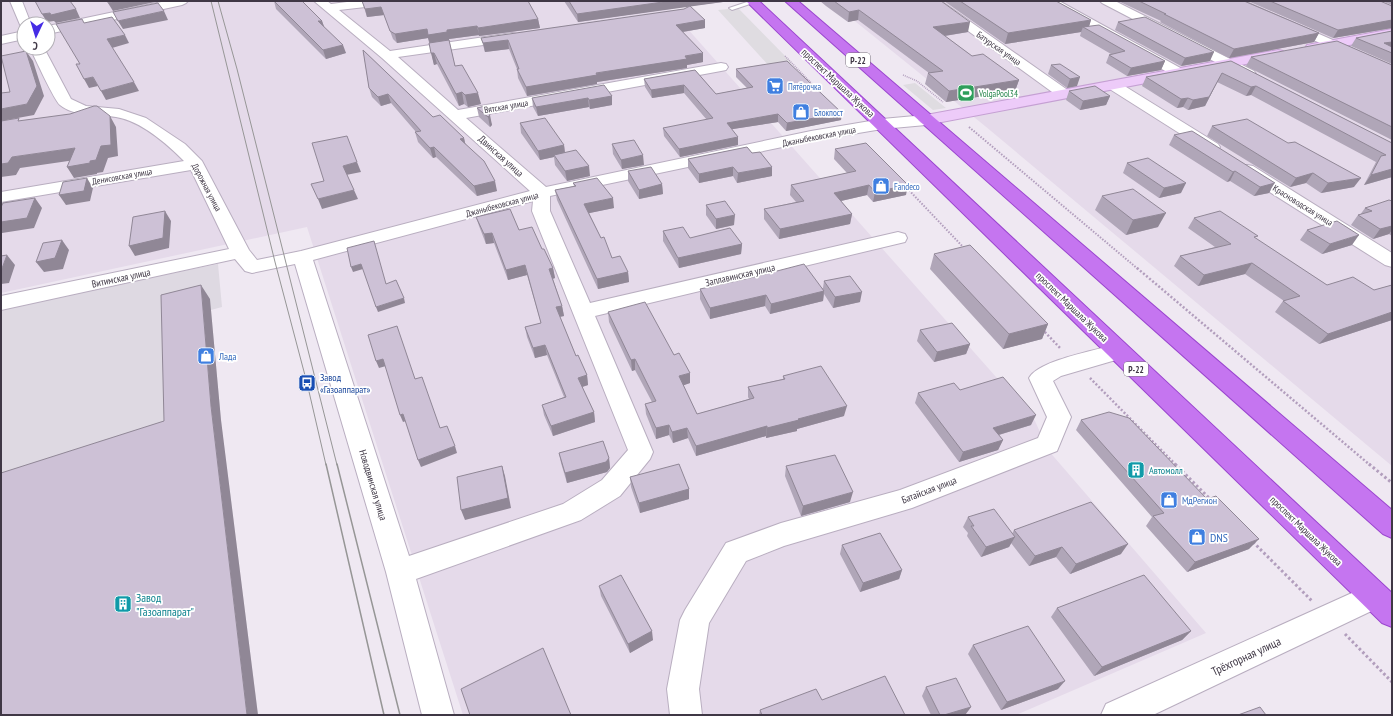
<svg xmlns="http://www.w3.org/2000/svg" width="1393" height="716" viewBox="0 0 1393 716" font-family="'PT Sans Narrow',sans-serif">
<rect width="100%" height="100%" fill="#efe8f2"/>
<path fill="#e5daea" fill-rule="evenodd" d="M1,1H663L1035,421L1048,450L1206,633L1016,715H463L307,227L1,293ZM24,24H48V48H24Z
M830,1H1392V466L985,126Z"/>
<path fill="#ded9e2" d="M218,264L222,307L211,310L221,420L258,715H1V307Z"/>
<path fill="#dfdce1" d="M738,8L792,63L770,67L718,10Z
M915,83L946,108L933,110L903,85Z"/>
<g fill="none" stroke-linecap="round" stroke-linejoin="round">
<defs>
<path id="lane" d="M750,1L756,2L732,10L729,8Z"/>
<path id="street" d="M10,1H22L31,24H24V27H21Z
M166,1H188L186,3L182,5L48,34V26Z
M314,1H327L331,4L355,1H389L387,3L383,5L339,10L390,51L512,33L517,34L518,37L517,40L512,41L398,57L458,110L721,63L726,64L728,67L726,70L721,71L466,118L546,187L811,131L882,119L926,115L931,117L934,120L931,123L926,125L882,129L811,141L550,196V211L590,303L898,232L905,234L907,238L905,242L595,316L653,452L650,459L620,496L581,520L416,579L454,715H422L386,572L295,264L252,273L245,271L235,259L1,310V296L229,249L191,170L1,202V192L184,161C166,143 141,121 116,117C99,114 74,117 60,105C54,100 35,58 30,48H44L71,99L86,106L119,109L146,118L185,144L202,161L249,250L257,260L301,251L530,191L382,58ZM533,201L532,211L628,450L602,480L563,504L409,556L313,260Z
M927,1H941L1069,91L1071,94L1069,97L1064,98L1059,97Z
M1044,1H1059L1184,70L1186,73L1184,76L1179,77L1174,76L1046,3Z
M1100,1H1115L1254,71L1256,74L1254,77L1249,78L1244,77L1102,3Z
M1228,1H1244L1392,66V75L1230,3Z
M24,31V39L1,44V36Z
M1113,81L1118,82L1218,144L1220,147L1218,150L1212,152L1206,150L1108,88L1106,85L1108,82Z
M1247,165L1253,166L1392,253V267L1385,265L1241,174L1239,170L1241,166Z
M1118,344L1126,347L1129,352L1126,357L1061,376L1053,381L1071,417L1057,451L912,508L784,546L746,561L709,623L699,689L702,715H670L667,689L680,620L685,610L726,543L781,523L900,490L1038,438L1047,417L1029,378C1039,360 1097,350 1118,344Z
M1374,583L1384,587L1388,596L1384,605L1153,715H1101L1106,704Z"/>
<path id="secondary" d="M1392,29V37L1312,52L1307,51L1305,48L1307,45L1312,44Z
M1278,50L1283,51L1285,54L1283,57L926,125L921,123L918,120L921,117L926,115Z"/>
<path id="highway" d="M746,1H759L1392,593V627L1382,623Z
M785,1H798L1392,510V538L1383,534Z"/>
</defs>
<use href="#lane" stroke="#b9aec0" stroke-width="2"/>
<use href="#street" stroke="#b9aec0" stroke-width="2"/>
<use href="#secondary" stroke="#c5a0d3" stroke-width="2"/>
<use href="#highway" stroke="#9a46ce" stroke-width="2"/>
<path stroke="#b29ebd" stroke-width="1.5" stroke-dasharray="1 1" stroke-linecap="butt" d="M785,56L821,93
M903,75L917,81L943,102"/>
<path stroke="#b29ebd" stroke-width="2" stroke-dasharray="1.5 1.5" stroke-linecap="butt" d="M969,127L1138,269
M905,186L965,249"/>
<path stroke="#b29ebd" stroke-width="2.5" stroke-dasharray="2 2" stroke-linecap="butt" d="M1137,268L1370,465
M1042,329L1061,349
M1090,378L1176,465"/>
<path stroke="#b29ebd" stroke-width="3" stroke-dasharray="2.5 2.5" stroke-linecap="butt" d="M1175,464L1212,501
M1369,464L1392,483
M1253,542L1312,601
M1345,634L1392,682"/>
<use href="#lane" fill="#fff" fill-rule="evenodd"/>
<use href="#street" fill="#fff" fill-rule="evenodd"/>
<use href="#secondary" fill="#edcbf9" fill-rule="evenodd"/>
<use href="#highway" fill="#c575f0" fill-rule="evenodd"/>
<path stroke="#969696" stroke-width="1" d="M211,1L275,262L307,383L326,465
M218,1L237,69L337,465"/>
<path stroke="#969696" stroke-width="1.5" d="M326,464L384,715
M337,464L400,715"/>
</g>
<path fill="#b0a6b8" d="M274,1L322,21L324,27L346,53L326,59L276,9Z
M362,1L538,19L540,28L479,36V35L449,39L455,66L481,104L468,107L464,104L459,106L437,64L434,65L428,38L397,43L393,39L384,15L367,17Z
M564,1H723V2L690,6L705,28L683,32L703,62L687,65V68L597,82V84L527,96L518,78L517,69L509,49L485,52L481,38L684,9L690,6L578,22Z
M820,1H941L968,32L945,36L972,56L1019,80L1015,91L946,102L925,84L928,73H929L858,20L848,22L826,6Z
M944,1H1056L1091,20L1089,26L1165,61L1161,70L1127,76L1106,63L1109,55L1111,54L1080,36L1081,32L1005,44Z
M1118,1H1244L1319,33L1314,42L1229,58L1160,22L1161,21Z
M1248,1H1380L1392,6V28L1333,38Z
M1381,1H1392V5Z
M1118,22L1210,61L1181,66L1115,30Z
M1392,31V64L1351,46L1356,38Z
M363,50L433,117L464,138L465,143L497,191L477,196L436,157L433,158L418,142L415,132H416L391,103L381,106L372,97L369,88Z
M1251,57L1392,65V140L1246,66Z
M1231,61L1392,143V177L1364,185L1376,162L1251,95L1246,96L1217,82L1205,106L1188,110L1183,107L1177,108L1142,86L1146,77Z
M1060,64L1077,86L1067,88L1048,74L1051,65Z
M736,69L841,120L786,131L778,122L732,129L738,145L680,157L664,136L663,128L707,120L684,93L652,98L645,87L644,79L695,70L716,94L747,88L736,77Z
M1069,91L1110,96L1106,105L1080,110L1066,100Z
M612,96V105L590,109L589,107L538,116L533,107L532,98Z
M485,106L492,125L490,127L479,117L477,108Z
M520,123L564,145L565,152L590,176L567,181L555,165L554,157L540,160L521,133Z
M1212,126L1354,187L1321,193L1306,183L1290,187L1207,136Z
M1174,135L1275,183L1269,193L1254,196L1230,181L1227,182L1169,145Z
M612,144L644,165L622,169L613,154Z
M747,147L772,176L737,183L733,176L699,183L688,168V159Z
M835,149L906,195L873,202L867,195L841,201L852,214L850,224L779,239L764,219V209L796,202L790,195L791,185L847,173L834,159Z
M1127,163L1181,193L1159,198L1123,173Z
M628,171L662,184L663,194L639,199L628,181Z
M573,183L614,208L589,213L601,238L612,258L628,272L629,282L598,289L557,200L555,190L574,186Z
M1102,196L1158,227L1126,235L1095,210Z
M1392,201V236L1389,234L1373,239L1351,225L1358,215H1360L1365,208Z
M706,205L734,225L716,229L706,215Z
M476,217L519,230L542,249L553,268L555,278L553,279L562,306L564,316L560,317L576,356L587,375L588,385L582,387L594,412L595,422L553,436L544,415L542,405L564,397L547,355L535,358L527,337L525,327L541,323L527,275L508,280L494,243L486,244L479,226Z
M1194,218L1256,239L1327,285L1374,290L1392,285V320L1319,344L1275,312L1283,301H1284L1245,274L1198,286L1174,266L1180,256L1215,247L1188,228Z
M1307,230L1352,245L1322,254L1300,240Z
M663,231L690,238L742,244L741,254L679,268L663,241Z
M934,254L1048,324L1042,339L1003,349L930,269Z
M824,281L860,302L833,308L824,294L823,301L770,314L765,306L710,319L700,299V289L823,288Z
M608,312L690,383L683,385L697,414L749,399L748,397V387L783,379V376L844,416L797,429V431L766,438V436L696,456L688,438L673,443L669,435L656,439L646,414L645,404L652,402L635,370L632,371L609,322Z
M920,330L970,344L966,354L934,362L917,341Z
M960,390L1031,425L999,435L1003,440L998,450L959,462L915,403L918,393Z
M1081,420L1249,549L1187,572L1146,526L1152,517L1076,430Z
M559,453L609,458L610,468L607,472L567,483L561,463Z
M786,466L850,502L801,516L785,476Z
M630,477L689,489V499L640,513L631,487Z
M968,517L1012,534L1014,530L1121,554L1070,574L1056,557L1029,566L1011,543L1009,547L981,557L967,536L968,533L963,527Z
M842,545L902,570L899,579L860,592L840,554Z
M599,586L653,640L630,653L601,596Z
M1057,608L1191,631L1182,640L1094,676L1051,617Z
M973,645L1058,689L1001,710L968,654Z
M926,687L971,707L965,715H931L922,696Z
M760,710L762,715H759Z"/>
<path fill="#908796" d="M116,1H155V2L113,11L108,3Z
M670,1H723V2L578,22L577,14Z
M381,7L384,15L367,17L365,9Z
M76,9L80,18L56,23L54,21L47,22L42,14L50,13Z
M859,10L858,20L848,22L849,12Z
M164,11L168,20L123,29L118,21Z
M538,19L540,28L479,36L478,28Z
M705,20V28L676,33V25Z
M1091,20L1088,30L1083,27L1081,32L1005,44L1008,33Z
M1392,20V28L1333,38L1338,30Z
M318,21H322L325,29Z
M970,22L968,32L931,38L933,27Z
M477,26L479,35L449,39V41L430,44L428,38L397,43L395,34L427,29L447,30Z
M1319,33L1314,42L1229,58L1234,49Z
M125,35L129,43L112,48L107,39Z
M508,40L509,49L485,52L483,43Z
M1392,42V50L1384,43Z
M343,45L346,53L326,59L323,50Z
M26,51L33,61L44,96L34,115L1,121V109L27,104Z
M1214,52L1210,61L1181,66L1185,58Z
M431,53H434L437,64L434,65Z
M703,53V62L687,65V68L597,82V84L527,96L526,87Z
M1165,61L1161,70L1127,76L1131,68Z
M1222,73L1205,106L1188,110L1193,100Z
M93,77L98,86L89,88L84,79Z
M1080,77L1077,86L1067,88L1070,79Z
M1019,80L1015,91L946,102L949,91Z
M134,82L139,91L106,100L101,91Z
M684,85V93L652,98L651,90Z
M1256,86L1251,95L1246,96L1251,87Z
M462,92L464,104L459,106L456,94Z
M478,93L481,104L468,107L465,95Z
M388,94L391,103L381,106L378,97Z
M612,96V105L590,109L589,100Z
M1110,96L1106,105L1080,110L1083,101Z
M588,98L589,107L538,116L536,107Z
M1188,98L1183,107L1177,108L1181,99Z
M842,113L841,120L786,131L787,123Z
M778,114V122L727,130V123Z
M490,115L492,125L490,127L488,117Z
M110,116L116,127L118,156L108,158L103,172L97,173V174L74,178L67,167Z
M738,137V145L680,157L679,149Z
M464,138L466,147L460,139Z
M564,145L565,154L554,155V157L540,160L538,151Z
M434,147L436,157L433,158L430,148Z
M75,148L82,159L20,168L16,175L1,177V164L12,157Z
M643,155L644,165L622,169L621,160Z
M357,162L361,172L346,175L343,166Z
M589,166L590,176L567,181L565,171Z
M733,167V176L699,183V174Z
M772,167V176L737,183L738,173Z
M1392,169V177L1364,185L1371,175Z
M1235,171L1230,181L1227,182L1233,172Z
M1313,173L1306,183L1290,187L1296,178Z
M87,178L93,188L90,201L66,205L59,195Z
M1361,178L1354,187L1321,193L1328,183Z
M495,181L497,191L477,196L474,186Z
M1186,183L1181,193L1159,198L1164,188Z
M1275,183L1269,193L1254,196L1260,187Z
M662,184L663,194L639,199V190Z
M869,185L867,195L832,203L834,193Z
M908,185L906,195L873,202L875,192Z
M354,190L358,199L322,209L318,199Z
M35,198L42,208L34,228L2,233L1,222Z
M613,198L614,208L585,214L584,204Z
M165,211L171,221L169,248L135,256L129,246Z
M1166,213L1158,227L1126,235L1133,220Z
M852,214L850,224L779,239L780,229Z
M735,215L734,225L716,229V219Z
M1392,226V230L1389,234L1373,239L1380,229Z
M492,233L494,243L486,244L484,234Z
M1359,235L1352,245L1322,254L1330,244Z
M62,240L69,250L63,269L44,272L36,262Z
M742,244L741,254L679,268L678,258Z
M7,255L15,265L9,283L1,284V271Z
M1252,263L1245,274L1198,286L1204,275Z
M361,264L363,269L353,272L351,267Z
M525,265L527,275L508,280L506,270Z
M553,268L555,278L551,279L549,269Z
M628,272L629,282L598,289L597,279Z
M201,285L210,299L221,420L258,715H247L211,406Z
M824,291L823,301L770,314L771,304Z
M862,292L860,302L833,308L835,297Z
M766,295L765,306L710,319V308Z
M404,298L405,303L378,312L376,307Z
M562,306L564,316L558,317L556,307Z
M1392,312V320L1319,344L1328,334Z
M1048,324L1042,339L1003,349L1009,334Z
M970,344L966,354L934,362L937,352Z
M545,345L547,355L535,358L533,348Z
M383,359L386,366L379,368L376,361Z
M635,359V370L632,371L631,360Z
M690,373V383L679,387V376Z
M587,375L588,385L579,388L578,378Z
M847,406L844,416L797,429V431L766,438L767,428L798,419Z
M594,412L595,422L553,436L551,426Z
M403,414L406,421L403,422L400,415Z
M1036,415L1031,425L988,438L993,428Z
M669,425V435L656,439V428Z
M767,426L766,436L696,456V446Z
M687,428L688,438L673,443L672,432Z
M1003,440L998,450L959,462L963,452Z
M455,446L457,453L421,467L418,460Z
M609,458L610,468L607,472L567,483L565,473Z
M502,466L505,476L511,508L465,520L461,510Z
M689,489V499L640,513L639,503Z
M853,492L850,502L801,516L803,506Z
M1015,537L1009,547L981,557L986,547Z
M1259,539L1249,549L1187,572L1195,562Z
M1128,544L1121,554L1070,574L1076,564Z
M1062,547L1056,557L1029,566L1035,556Z
M902,570L899,579L860,592L863,583Z
M652,631L653,640L630,653L628,644Z
M1191,631L1182,640L1094,676L1102,667Z
M1065,681L1058,689L1001,710L1007,702Z
M971,707L965,715H944Z"/>
<path fill="#cdc1d6" stroke="#908796" d="M35,1H70L76,9L51,15L50,13L42,14Z
M108,1H116L108,3Z
M274,1H302L322,21H318L343,45L323,50Z
M362,1H528L538,19L478,28L477,26L447,30V32L428,35L427,29L395,34L390,31L381,7L365,9Z
M569,1H670L577,14Z
M834,1H941L970,22L933,27L972,56L983,54L1019,80L949,91L928,73L943,71L859,10L849,12Z
M960,1H1056L1091,20L1008,33Z
M1139,1H1244L1319,33L1234,49L1164,14H1166Z
M1270,1H1380L1392,6V20L1338,30Z
M158,3L164,11L118,21L113,12Z
M690,6L705,20L676,25L703,53L685,56L687,59L596,73L597,75L526,87L517,69H519L508,40L483,43L481,38L684,9Z
M112,17L125,35L107,39L134,82L101,91L93,77L84,79L76,64H80L56,24L82,19L84,23Z
M1145,17L1214,52L1185,58L1118,22Z
M1099,25L1165,61L1131,68L1109,55L1125,51L1083,27Z
M1392,31V42L1384,43L1392,47V53L1356,38Z
M449,40L455,66L462,65L478,93L465,95L462,92L456,94L434,53H431L429,43Z
M1337,41L1392,65V127L1251,57Z
M363,50L433,117L440,115L464,138L460,139L484,161L495,181L474,186L434,147L430,148L415,132L421,131L388,94L378,97L369,88Z
M26,51L37,86L27,104L1,109V93L10,92L1,56Z
M787,61L842,113L787,123L778,114L727,123L738,137L679,149L663,128L713,118L684,85L651,90L644,79L695,70L716,94L753,87L736,69Z
M1231,61L1392,143V169L1371,175L1381,156L1386,155L1256,86L1251,87L1222,73L1209,97L1193,100L1188,98L1181,99L1146,77Z
M1060,64L1080,77L1070,79L1051,65Z
M604,85L612,96L589,100L588,98L536,107L532,98Z
M1095,86L1110,96L1083,101L1069,91Z
M94,106H97L110,116L111,145L101,146L96,160L90,161V163L67,167L75,148L12,157L8,163L1,164V121L19,118L18,121L70,114Z
M485,106L490,115L488,117L477,108Z
M545,118L564,145L538,151L520,123Z
M1247,119L1288,143L1295,142L1361,178L1328,183L1313,173L1296,178L1212,126Z
M1192,131L1275,183L1260,187L1235,171L1233,172L1174,135Z
M347,136L357,162L343,166L354,190L318,199L311,184L324,181L312,143Z
M634,140L643,155L621,160L612,144Z
M866,143L908,185L875,192L869,185L834,193L852,214L780,229L764,209L804,201L791,185L856,171L835,149Z
M747,147L752,153L760,152L772,167L738,173L733,167L699,174L688,159Z
M576,150L589,166L565,171L554,155Z
M1148,158L1186,183L1164,188L1127,163Z
M651,167L662,184L639,190L628,171Z
M87,178L84,191L59,195L63,182Z
M597,178L613,198L584,204L601,238L604,237L612,258L620,256L628,272L597,279L555,190L576,186L573,183Z
M1133,189L1166,213L1133,220L1102,196Z
M35,198L27,218L1,222V207L3,203Z
M1389,200L1392,201V226L1380,229L1358,215L1372,211L1365,208Z
M725,201L735,215L716,219L706,205Z
M510,209L519,230L532,227L542,249H544L553,268L549,269L562,306L556,307L576,356L578,355L587,375L578,378L594,412L551,426L542,405L566,397L545,345L533,348L525,327L541,323L525,265L506,270L492,233L484,234L476,217Z
M165,211L163,238L129,246L133,217Z
M1220,211L1258,236L1254,237L1327,285L1353,277L1374,290L1392,285V312L1328,334L1283,301L1300,296L1252,263L1204,275L1180,256L1231,244L1194,218Z
M1337,221L1359,235L1330,244L1307,230Z
M683,227L690,238L730,228L742,244L678,258L663,231Z
M62,240L55,258L36,262L43,243Z
M374,241L386,284L396,280L404,298L376,307L361,264L351,267L347,248Z
M970,245L1048,324L1009,334L934,254Z
M7,255L1,271V256Z
M804,264L824,291L771,304L766,295L710,308L700,289L754,277Z
M850,276L862,292L835,297L824,281Z
M201,285L211,406L247,715H1V473L164,421L161,295Z
M645,302L674,355L679,353L690,373L679,376L697,414L754,398L748,387L785,379L783,376L821,366L847,406L798,419L799,420L767,428V426L696,446L687,428L672,432L669,425L656,428L645,404L656,401L635,359L631,360L608,312Z
M952,323L970,344L937,352L920,330Z
M397,326L415,379L422,377L440,428L447,426L455,446L418,460L403,414L400,415L383,359L376,361L368,335Z
M1003,377L1036,415L993,428L1003,440L963,452L918,393L954,383L960,390Z
M1109,412L1129,418L1207,499L1216,496L1259,539L1195,562L1153,516L1164,513L1081,420Z
M603,441L609,458L606,462L565,473L559,453Z
M835,455L853,492L803,506L786,466Z
M679,464L689,489L639,503L630,477Z
M502,466L508,498L461,510L457,477Z
M1091,502L1128,544L1076,564L1062,547L1035,556L1014,530Z
M994,509L1015,537L986,547L971,526H974L968,517Z
M880,533L902,570L863,583L842,545Z
M621,575L652,631L628,644L599,586Z
M1144,575L1191,631L1102,667L1057,608Z
M1028,626L1065,681L1007,702L973,645Z
M543,648L571,715H470L461,689Z
M885,676L905,715H762L760,710L816,689L822,700Z
M956,678L971,707L944,715H940L926,687Z
M1260,707L1266,715H1238Z"/>
<defs>
<symbol id="supermarket-square" viewBox="-11 -11 22 22"><rect x="-9" y="-9" width="18" height="18" rx="4" fill="#3f7fe0" stroke="#fff"/><path d="M-6-5.5h2.5l.6 2H6L4.5 2H-2.5L-4.4-4H-6ZM-1.5 3.2a1.3 1.3 0 1 0 .1 0ZM3 3.2a1.3 1.3 0 1 0 .1 0Z" fill="#fff"/></symbol>
<symbol id="stadium-square" viewBox="-11 -11 22 22"><rect x="-9" y="-9" width="18" height="18" rx="4" fill="#2e9e5b" stroke="#fff"/><path d="M0-5a6.5 5 0 1 0 0 10a6.5 5 0 1 0 0-10ZM-3.5-1.8h7v3.6h-7Z" fill="#fff"/></symbol>
<symbol id="shop-square" viewBox="-11 -11 22 22"><rect x="-9" y="-9" width="18" height="18" rx="4" fill="#3f7fe0" stroke="#fff"/><path d="M-5-2.5h2.3a2.7 3.5 0 0 1 5.4 0H5L5.5 6h-11ZM-1.5-2.5h3a1.5 2.3 0 0 0-3 0Z" fill="#fff"/></symbol>
<symbol id="bus-square" viewBox="-11 -11 22 22"><rect x="-9" y="-9" width="18" height="18" rx="4" fill="#1a4fb4" stroke="#fff"/><path d="M-5-6H5V4H4V6H2V4H-2V6H-4V4H-5ZM-3.5-4V0h7V-4ZM-3.5 1.2v1.5H-2V1.2ZM2 1.2v1.5H3.5V1.2Z" fill="#fff"/></symbol>
<symbol id="building-square" viewBox="-11 -11 22 22"><rect x="-9" y="-9" width="18" height="18" rx="4" fill="#0f9aa8" stroke="#fff"/><path d="M-4-6H4V6H1V3H-1V6H-4ZM-2.5-4.3h1.7v1.8h-1.7ZM.8-4.3h1.7v1.8H.8ZM-2.5-1h1.7V.8h-1.7ZM.8-1h1.7V.8H.8Z" fill="#fff"/></symbol>
</defs>
<g fill-rule="evenodd">
<use href="#supermarket-square" x="765" y="76" width="20" height="20"/>
<use href="#stadium-square" x="956" y="83" width="20" height="20"/>
<use href="#shop-square" x="791" y="102" width="20" height="20"/>
<use href="#shop-square" x="871" y="176" width="20" height="20"/>
<use href="#shop-square" x="196" y="346" width="20" height="20"/>
<use href="#bus-square" x="297" y="373" width="20" height="20"/>
<use href="#building-square" x="1126" y="460" width="20" height="20"/>
<use href="#shop-square" x="1159" y="490" width="20" height="20"/>
<use href="#shop-square" x="1187" y="527" width="20" height="20"/>
<use href="#building-square" x="113" y="594" width="20" height="20"/>
</g>
<g text-anchor="middle" dominant-baseline="central" stroke-width="3.5" stroke-linejoin="round" paint-order="stroke">
<g font-size="9" fill="#3f3745" stroke="#fff">
<text transform="translate(999 48) rotate(35)">Батурская улица</text>
<text transform="translate(506 106) rotate(-10)">Вятская улица</text>
<text transform="translate(819 136) rotate(-11)">Джаныбековская улица</text>
<text transform="translate(122 176) rotate(-10)">Денисовская улица</text>
<text transform="translate(207 187) rotate(62)">Дорожная улица</text>
<text transform="translate(502 204) rotate(-15)">Джаныбековская улица</text>
<text transform="translate(1303 205) rotate(32)">Красноводская улица</text>
</g>
<g fill="#fff" stroke="#79737d" stroke-width="1">
<rect x="846" y="53" width="24" height="14" rx="3"/>
<rect x="1124" y="362" width="24" height="14" rx="3"/>
</g>
<g font-size="9" font-weight="bold" fill="#3f3745">
<text x="858" y="60">Р-22</text>
<text x="1136" y="369">Р-22</text>
</g>
<g font-size="9" fill="#366cbe" stroke="#fff" text-anchor="start">
<text x="788" y="86">Пятёрочка</text>
<text x="814" y="112">Блокпост</text>
<text x="894" y="186">Fandeco</text>
</g>
<g font-size="9" fill="#27864d" stroke="#fff" text-anchor="start">
<text x="979" y="93">VolgaPool34</text>
</g>
<g font-size="10" fill="#3f3745" stroke="#fff">
<text transform="translate(838 83) rotate(43)">проспект Маршала Жукова</text>
<text transform="translate(501 156) rotate(42)">Двинская улица</text>
<text transform="translate(740 275) rotate(-13)">Заплавинская улица</text>
<text transform="translate(121 278) rotate(-12)">Витимская улица</text>
<text transform="translate(1072 307) rotate(44)">проспект Маршала Жукова</text>
<text transform="translate(373 485) rotate(73)">Новодвинская улица</text>
<text transform="translate(929 490) rotate(-21)">Батайская улица</text>
<text transform="translate(1306 531) rotate(44)">проспект Маршала Жукова</text>
</g>
<g font-size="10" fill="#366cbe" stroke="#fff" text-anchor="start">
<text x="219" y="356">Лада</text>
<text x="1182" y="500">МдРегион</text>
</g>
<g font-size="10" fill="#164399" stroke="#fff" text-anchor="start">
<text x="320" y="377">Завод<tspan x="320" dy="12">«Газоаппарат»</tspan></text>
</g>
<g font-size="10" fill="#0d838f" stroke="#fff" text-anchor="start">
<text x="1149" y="470">Автомолл</text>
</g>
<g font-size="12" fill="#366cbe" stroke="#fff" text-anchor="start">
<text x="1210" y="537">DNS</text>
</g>
<g font-size="12" fill="#0d838f" stroke="#fff" text-anchor="start">
<text x="136" y="597">Завод<tspan x="136" dy="14">"Газоаппарат"</tspan></text>
</g>
<g font-size="12" fill="#3f3745" stroke="#fff">
<text transform="translate(1246 656) rotate(-25)">Трёхгорная улица</text>
</g>
</g>
<rect width="1393" height="716" fill="none" stroke="#3f3745" stroke-width="4"/>
<g transform="translate(36 36) rotate(184)"><circle r="19" fill="#ffffff" stroke="#b2afb5"/>
<path d="M0-3L7 15L0 10L-7 15Z" fill="#452ce5"/>
<text y="-6" font-size="11" font-weight="bold" text-anchor="middle" fill="#3f3745">С</text>
</g>
</svg>
